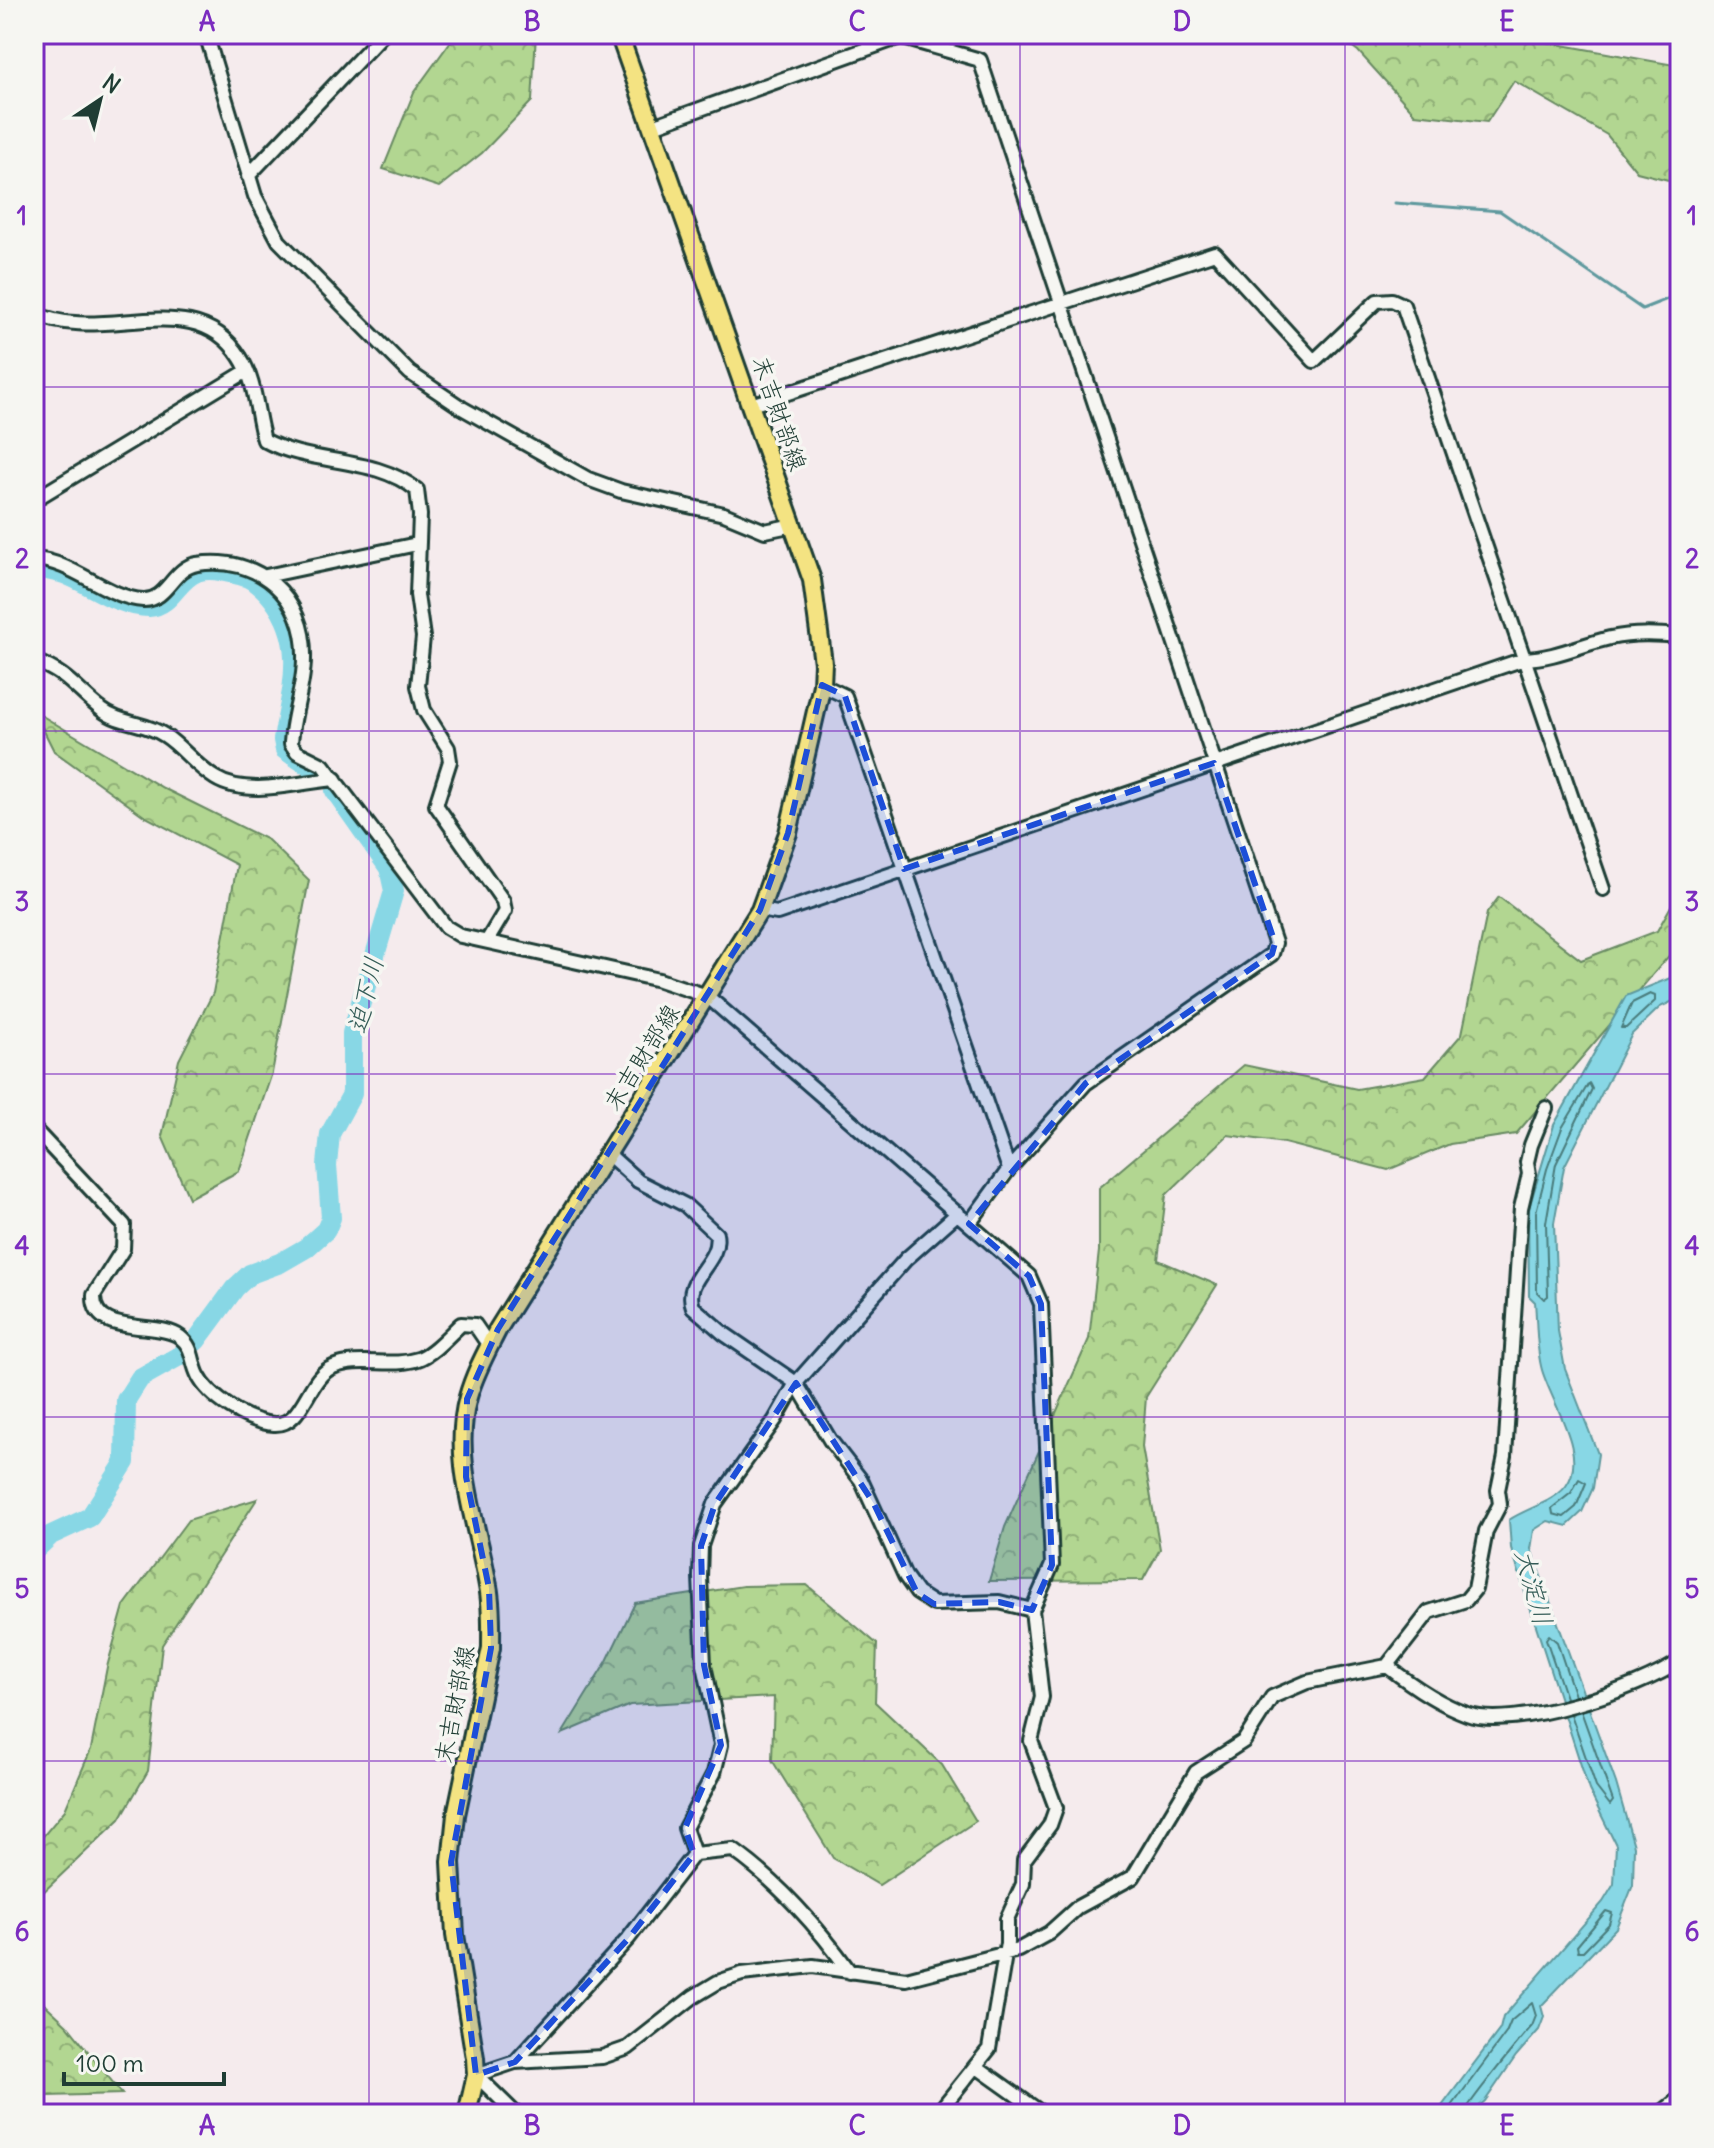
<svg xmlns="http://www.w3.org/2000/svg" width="1714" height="2148" viewBox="0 0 1714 2148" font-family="Delius,'Klee One',sans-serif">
<defs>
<pattern id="forest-crowns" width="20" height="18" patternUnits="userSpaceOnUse" patternTransform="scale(2)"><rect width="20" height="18" fill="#b2d691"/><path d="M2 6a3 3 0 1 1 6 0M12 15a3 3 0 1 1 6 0" fill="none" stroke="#90af77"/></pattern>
</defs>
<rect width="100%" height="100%" fill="#f5ebed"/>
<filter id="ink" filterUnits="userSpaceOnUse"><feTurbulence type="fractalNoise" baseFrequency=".0125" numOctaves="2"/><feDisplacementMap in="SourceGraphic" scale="16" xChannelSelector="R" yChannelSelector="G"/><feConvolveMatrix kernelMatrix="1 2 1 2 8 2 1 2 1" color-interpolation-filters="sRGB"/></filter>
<g filter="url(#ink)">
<path fill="url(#forest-crowns)" stroke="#688a62" stroke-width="2" d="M488,34H536L532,101L482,153L439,187L383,169L414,92L451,41Z
M1335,34H1533L1540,41L1680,66V183L1637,172L1607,135L1514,81L1487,122L1415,114L1358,51Z
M34,711L163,788L268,840L309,880L272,1073L239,1171L189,1198L162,1136L179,1060L213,993L237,865L144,816L54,751Z
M1680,890V943L1516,1134L1450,1144L1388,1170L1284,1143L1228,1135L1166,1195L1158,1260L1217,1285L1146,1397L1142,1447L1160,1549L1143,1580L989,1581L1005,1527L1089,1339L1099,1251V1188L1244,1065L1357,1089L1425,1077L1462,1034L1487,913L1499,897L1581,960L1657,931Z
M257,1499L162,1645L148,1771L120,1819L34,1901V1847L65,1810L91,1749L107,1667L124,1606L188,1520Z
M807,1585L877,1644L875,1702L942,1765L976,1821L879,1885L833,1858L772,1760L774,1697L630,1705L562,1734L607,1661L635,1603L743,1586Z
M34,1994L67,2025L122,2094L46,2096L34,2091Z"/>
<path fill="#88d7e5" stroke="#5e999e" stroke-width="2" d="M1680,974V998L1660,1007L1632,1034L1564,1167L1554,1223L1558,1331L1565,1369L1598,1454L1593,1488L1582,1512L1567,1526L1548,1521L1534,1530L1531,1549L1616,1783L1634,1846L1633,1885L1616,1928L1541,2006L1544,2017L1539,2030L1516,2056L1485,2101L1470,2114H1436L1500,2029L1503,2017L1603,1902L1614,1884L1616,1845L1589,1790L1511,1548L1509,1520C1527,1508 1554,1502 1566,1486C1589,1455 1552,1404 1542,1370C1536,1349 1537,1324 1535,1302L1529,1296L1528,1211L1554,1125L1626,996Z"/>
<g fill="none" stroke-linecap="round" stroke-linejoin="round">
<path stroke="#497b7b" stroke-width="2" d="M1650,994L1655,996V1001L1626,1028H1621L1632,1003Z
M1589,1083L1592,1089L1556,1164L1546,1223L1548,1296L1544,1299L1537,1292L1536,1212L1547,1169L1562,1128Z
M1579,1479L1586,1483L1576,1507L1564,1517L1553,1514L1552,1508L1571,1493Z
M1566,1698L1546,1639L1549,1635L1557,1642L1575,1696
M1571,1714L1596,1787L1610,1805L1613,1801L1581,1711
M1606,1911L1612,1913L1609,1924L1583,1951H1578L1577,1946Z
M1446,2114L1506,2033L1511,2021L1532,2003L1536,2016L1532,2026C1522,2037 1464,2108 1464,2114"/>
<path stroke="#5e999e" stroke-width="3" d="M1395,203L1500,211L1642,309L1680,294"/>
<path stroke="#88d7e5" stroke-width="20" d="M34,567C44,570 55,571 64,574C93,585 118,607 149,607C172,606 177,579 197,572C210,567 226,572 239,575C254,578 264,587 273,599C307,644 292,688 283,740L285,750L319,773
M196,1341L235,1288L250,1274L280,1263L306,1248L326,1230L331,1218L327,1165L330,1134L352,1094V1033L394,891L389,868L335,791
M34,1551L51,1535L90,1517L125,1462L126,1400L140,1378L181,1355"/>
<defs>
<path id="minor" d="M206,34L255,196L279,241L410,373L462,408L588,479L621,491L724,514L765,531L794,525
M653,126L900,37L980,60L1275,943L1272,954L1086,1083L1009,1169L969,1224
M248,176L383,34
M34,313C102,346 194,284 240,357C256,381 256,413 264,440C311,466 374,455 417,490L420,515L417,595L423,637L418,686L424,710L448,748L450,761L436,805L503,901L505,911L487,941
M751,405L1215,253L1314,361L1377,301L1392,300L1403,305L1603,889
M34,500L247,371
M34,559C73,561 107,598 143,600C168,601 172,568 197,564C258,555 306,596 304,659C304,688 292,715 291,744L297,752L323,765L446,927L461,936L659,980L707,996L1029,1276L1041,1304L1052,1565L1032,1610L1042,1697L1031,1741L1056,1808L1050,1825L1024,1860L1023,1884L1007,1919V1943L989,2049L937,2114
M266,576L417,544
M34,661C68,673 76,690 102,710C120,724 145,722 164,735C183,747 195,766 215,778C247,798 300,782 335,779
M822,685L845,696L1009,1169
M760,910L777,913L1524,659C1555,658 1580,645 1610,638C1634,633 1656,634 1680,636
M34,1129L124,1225L123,1249L94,1295C92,1338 159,1320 180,1337C194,1348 191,1361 198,1375C209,1398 248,1422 274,1424C304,1426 307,1377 333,1367C360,1356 390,1368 418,1359C433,1354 449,1335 461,1324L475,1325L490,1347
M608,1154L638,1181L685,1205L716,1234C722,1262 682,1278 693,1307L723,1333L796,1383L830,1440L861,1480L905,1576L917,1593L934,1604L999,1602L1032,1610
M1387,1666C1410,1684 1439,1704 1467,1714C1513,1731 1640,1689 1680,1661
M694,1854L685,1828L714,1773L721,1745L704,1665L700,1577L701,1546L715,1504L775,1420L796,1383L906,1259L958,1213
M515,2062L628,1939L694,1854L733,1850C777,1881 819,1928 850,1972
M977,2067L1043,2114
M516,2114L476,2075L515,2062L602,2057L628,2048L693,1997L718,1982L742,1974L813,1966L906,1979L1018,1950L1049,1933L1078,1907L1133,1877L1196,1772L1244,1741L1272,1697L1307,1682L1387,1666L1429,1612L1466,1600L1475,1589L1486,1531L1500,1504L1498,1490L1505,1456L1521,1208L1529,1174L1527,1162L1531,1145L1546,1108
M1660,2114L1680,2098"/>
<path id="major" d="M467,2114L476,2075L475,2058L455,1935L451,1862L456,1815L491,1648C491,1628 492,1607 488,1586C478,1525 451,1459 468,1397C475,1372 487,1351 498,1329L760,910L788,833L822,685L823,663L812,580L619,34"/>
</defs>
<use href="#minor" stroke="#1f3d34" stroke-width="18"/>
<use href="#major" stroke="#1f3d34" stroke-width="22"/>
<use href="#minor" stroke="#f6f6f2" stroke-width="12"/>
<use href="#major" stroke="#f4e382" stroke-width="16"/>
</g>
</g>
<path fill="#1d4ed8" fill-opacity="0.2" stroke="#1d4ed8" stroke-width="6" stroke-dasharray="16 10" stroke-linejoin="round" d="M822,685L845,696L904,869L1214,763L1275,943L1272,954L1086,1083L969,1224L1029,1276L1041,1304L1052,1565L1032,1610L999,1602L934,1604L917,1593L874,1504L796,1383L715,1504L701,1546L704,1665L721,1745L685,1828L694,1854L628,1939L515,2062L476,2075L451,1862L491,1648L489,1588L466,1477L467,1399L498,1329L760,910L788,833Z"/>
<path fill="none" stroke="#7b2cbf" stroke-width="2" stroke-opacity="0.55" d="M369,34V2114M694,34V2114M1020,34V2114M1345,34V2114M34,387H1680M34,731H1680M34,1074H1680M34,1417H1680M34,1761H1680"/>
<g text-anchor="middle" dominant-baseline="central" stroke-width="7" stroke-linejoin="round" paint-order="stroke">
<g font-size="24" fill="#1f3d34" stroke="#f6f6f2">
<text transform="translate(780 413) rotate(71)">末吉財部線</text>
<text transform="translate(641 1057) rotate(-58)">末吉財部線</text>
<text transform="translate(454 1704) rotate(-79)">末吉財部線</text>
</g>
<g font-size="26" font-style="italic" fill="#345c57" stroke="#f6f6f2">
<text transform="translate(365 995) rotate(-76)">迫下川</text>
<text transform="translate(1534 1587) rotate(75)">大淀川</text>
</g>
</g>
<rect width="1714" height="2148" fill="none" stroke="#f6f6f2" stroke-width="88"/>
<g transform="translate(100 100) rotate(35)" stroke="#f6f6f2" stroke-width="6" paint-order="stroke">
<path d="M0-6L14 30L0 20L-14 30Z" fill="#1f3d34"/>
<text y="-12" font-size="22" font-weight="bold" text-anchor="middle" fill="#1f3d34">N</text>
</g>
<path d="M64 2072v12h160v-12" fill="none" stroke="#1f3d34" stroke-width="4"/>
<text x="76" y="2072" font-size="24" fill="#1f3d34" stroke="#f6f6f2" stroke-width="6" paint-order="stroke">100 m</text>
<rect x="44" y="44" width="1626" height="2060" fill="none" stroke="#7b2cbf" stroke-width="3"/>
<g font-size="26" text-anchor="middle" font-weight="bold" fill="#7b2cbf">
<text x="207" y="31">A</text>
<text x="532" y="31">B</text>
<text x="857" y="31">C</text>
<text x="1182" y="31">D</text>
<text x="1507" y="31">E</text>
<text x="22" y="225">1</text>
<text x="1692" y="225">1</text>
<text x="22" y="568">2</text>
<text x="1692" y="568">2</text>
<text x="22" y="911">3</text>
<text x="1692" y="911">3</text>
<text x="22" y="1255">4</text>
<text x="1692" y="1255">4</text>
<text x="22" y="1598">5</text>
<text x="1692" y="1598">5</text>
<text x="22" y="1941">6</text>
<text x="1692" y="1941">6</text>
<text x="207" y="2135">A</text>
<text x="532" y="2135">B</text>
<text x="857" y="2135">C</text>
<text x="1182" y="2135">D</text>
<text x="1507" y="2135">E</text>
</g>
</svg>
